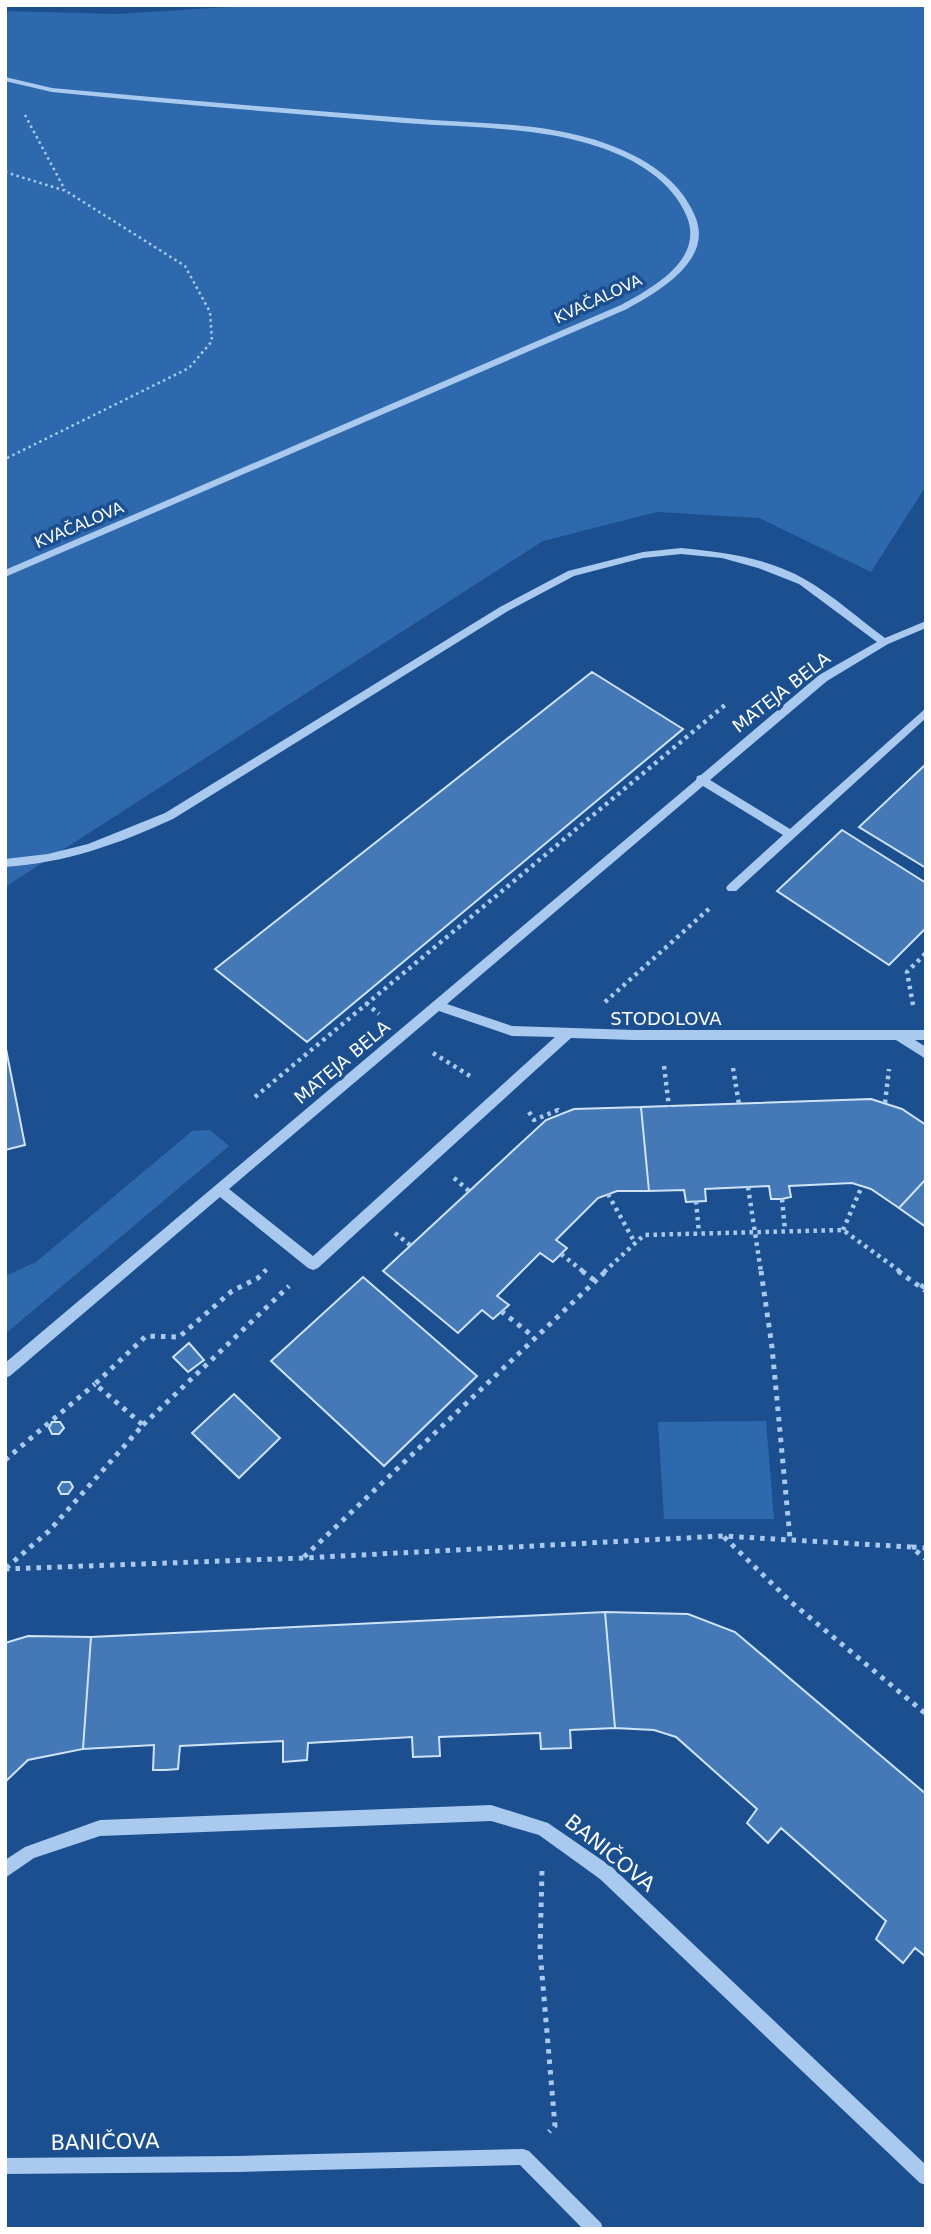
<svg xmlns="http://www.w3.org/2000/svg" width="931" height="2234" viewBox="0 0 931 2234" font-family="'DejaVu Sans',sans-serif">
<rect width="100%" height="100%" fill="#1b4f8f"/>
<path fill="#2e69ad" d="M262,5H926V486L871,572L759,518L657,512L543,541L5,887V11L117,14Z
M210,1130L229,1146L5,1334V1276L36,1262L192,1131Z
M766,1421L774,1519H664L658,1422Z"/>
<path fill="#4478b7" stroke="#cfe3fa" stroke-width="2" d="M592,672L683,729L307,1042L215,969Z
M926,764V868L859,827Z
M842,830L926,883V928L889,965L777,891Z
M5,1044L25,1145L5,1150Z
M871,1099L902,1109L926,1125V1179L899,1208L871,1189L852,1183L789,1186L791,1197L782,1199H771L769,1186L705,1189L706,1201L686,1202L684,1190L649,1191L641,1107Z
M641,1107L649,1191H617L598,1198L556,1240L567,1248L553,1262L540,1253L497,1296L509,1305L493,1319L482,1310L458,1333L383,1271L546,1120L574,1109Z
M926,1179V1227L899,1208Z
M363,1277L477,1376L384,1466L271,1361Z
M189,1343L204,1360L188,1372L173,1357Z
M234,1394L280,1438L239,1478L192,1433Z
M52,1422H60L64,1428L59,1434H52L49,1428Z
M62,1482H70L73,1487L68,1494H61L58,1488Z
M605,1612L688,1614L735,1632L926,1794V1957L915,1948L903,1963L876,1939L886,1921L781,1828L768,1843L747,1823L757,1809L676,1737L654,1730L615,1728Z
M605,1612L615,1728L570,1730L571,1748L541,1749L540,1733L439,1737L440,1756L413,1757L412,1737L308,1743L307,1760L283,1762V1741L180,1746L178,1769L166,1770H153L154,1745L83,1749L91,1637Z
M28,1636L91,1637L83,1749L28,1760L5,1782V1643Z"/>
<g fill="none" stroke-linecap="round" stroke-linejoin="round">
<path stroke="#a9c9ee" stroke-width="2.5" stroke-dasharray="2.5 3.5" stroke-linecap="butt" d="M25,115L65,190
M5,172L66,191L185,266L210,312L212,341L189,368L5,459"/>
<path stroke="#a9c9ee" stroke-width="4.5" stroke-dasharray="3.5 4.5" stroke-linecap="butt" d="M605,1002L711,907
M366,1003L379,1014
M913,1005L907,972L926,953
M433,1053L470,1076
M664,1066L669,1107
M733,1068L739,1104
M255,1097L725,705
M885,1103L889,1069
M529,1112L534,1120L558,1110L561,1114
M454,1178L469,1191
M748,1187L761,1272
M608,1194L635,1243
M782,1199L785,1230
M696,1201L699,1233
M843,1230L862,1186
M395,1233L411,1246
M561,1254L584,1272
M264,1272L268,1268
M604,1272L644,1235L843,1230L901,1272"/>
<path stroke="#a9c9ee" stroke-width="5" stroke-dasharray="4.5 6" stroke-linecap="butt" d="M582,1271L594,1280
M761,1271L772,1347L790,1538
M898,1271L926,1291
M921,1288L926,1282
M501,1311L534,1337
M143,1425L289,1286
M5,1460L95,1384
M724,1537L791,1602L926,1714
M912,1547L926,1548
M304,1557L606,1271
M6,1568L49,1531L143,1425L95,1384L146,1336L179,1337L232,1291L258,1278L265,1271
M5,1569L303,1558L723,1536L911,1547L926,1559
M542,1871L540,1951L555,2126L549,2132"/>
<path fill="#a9c9ee" fill-rule="evenodd" d="M5,77L52,88C170,99 289,109 407,118C473,124 544,121 607,144C643,157 679,178 695,216C714,260 659,291 627,309L5,577V570L621,305C652,288 704,260 687,217C672,180 635,159 599,147C537,126 469,128 405,123C287,113 170,104 52,92L5,81Z
M681,548C723,552 769,558 806,580C834,596 859,619 885,638L926,621V628L888,644L827,681L710,780L790,829L926,708V718L736,891H728L726,888L728,885L783,835L703,786L447,1004L512,1026L634,1030H926V1040H915L926,1047V1059L896,1040H634L571,1038L318,1268L313,1270L308,1268L220,1197L10,1376L5,1378V1363L696,780L697,776L701,775L819,675L877,642L799,584L758,568L722,558L681,554L643,558L574,576L508,611L173,819C119,844 65,863 5,867V859L48,854L88,844L165,813L500,607L568,571L643,552ZM439,1011L512,1036L555,1037L313,1256L229,1189Z
M491,1805L548,1823L612,1867L926,2165V2185L920,2183L600,1879L539,1835L491,1821L100,1836L34,1858L5,1878V1860L25,1847L100,1820Z
M523,2149L529,2151L601,2223L603,2229H583L520,2165L237,2172L5,2174V2158L237,2156Z"/>
</g>
<g text-anchor="middle" dominant-baseline="central" stroke-width="7" stroke-linejoin="round" paint-order="stroke">
<g font-size="16" fill="#fff" stroke="#1b4f8f">
<text transform="translate(598 299) rotate(-25)">KVAČALOVA</text>
<text transform="translate(79 525) rotate(-23)">KVAČALOVA</text>
</g>
<g font-size="18" fill="#fff" stroke="#1b4f8f">
<text transform="translate(781 692) rotate(-38)">MATEJA BELA</text>
<text x="666" y="1018">STODOLOVA</text>
<text transform="translate(342 1062) rotate(-40)">MATEJA BELA</text>
</g>
<g font-size="21" fill="#fff" stroke="#1b4f8f">
<text transform="translate(610 1853) rotate(39)">BANIČOVA</text>
<text transform="translate(105 2142) rotate(-1)">BANIČOVA</text>
</g>
</g>
<rect width="931" height="2234" fill="none" stroke="#ffffff" stroke-width="14"/>
</svg>
